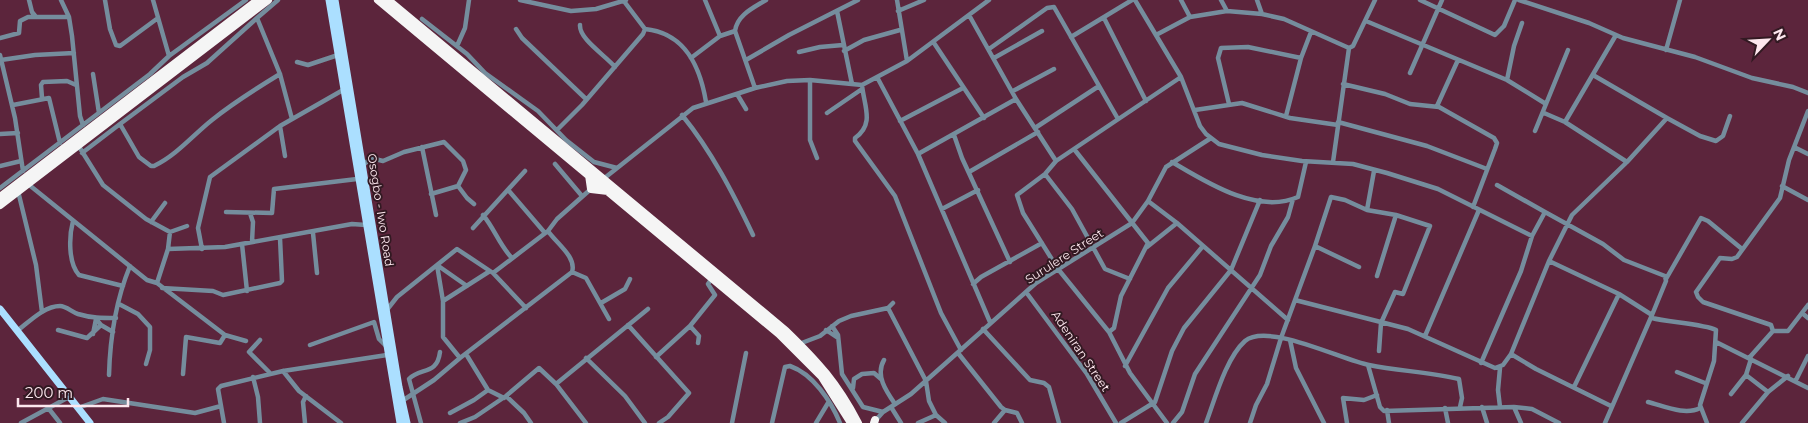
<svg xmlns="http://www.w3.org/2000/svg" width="1808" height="423" viewBox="0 0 1808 423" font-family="Montserrat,sans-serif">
<rect width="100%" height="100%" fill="#5c253c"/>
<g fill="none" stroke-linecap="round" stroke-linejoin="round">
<path stroke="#758d9d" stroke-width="4.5" d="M61,0L69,17L72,36L80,116L83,125
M105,0L110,29L116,45L120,46L158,18
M153,0L169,56
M278,0L257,18L280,74L292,119
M520,0L571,11L596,9L626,0
M705,0L720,36
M897,0L907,61
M1135,0L1181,77L1200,126L1206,134L1219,144L1262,155L1302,161L1353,164L1387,173L1438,189L1532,236
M1181,0L1190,17
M1221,0L1227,11
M1257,0L1262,14
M1420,0L1495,35L1504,26L1515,0
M1519,0L1589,23L1623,38L1695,57L1752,78L1793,87L1808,93
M837,11L852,84
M898,11L924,0
M969,15L1016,99L1056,161
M36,17H69
M1104,18L1146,101
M422,19L467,54L485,73L538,111L566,140L594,162L617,168
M1366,21L1507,80L1546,104
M580,25C579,39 605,55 615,67
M516,29L522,38L586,99
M645,29C685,33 700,66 706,102
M1156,35L1190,17L1227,11L1262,14L1284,19L1349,48L1353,46L1375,0
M1071,37L1132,0
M0,38L19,33L20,21L28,17H36L32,12L29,0
M934,43L984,118
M457,46L465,28L469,0
M989,49L1047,8L1054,7L1118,119
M1666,50L1680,0
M844,51L864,40L900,30
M799,52L820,47L843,45
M0,55L15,118L23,171
M691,58L720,36L735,31
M994,58L1042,31
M1,60L35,55L74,53
M746,60L789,35L858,0
M297,62L308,65L338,55
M1410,73L1442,0
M93,74L99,113
M1593,75L1667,118
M877,77L918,154L990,322
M810,80V140L817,158
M1507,80L1514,46L1522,23
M1343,84L1385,94L1410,104L1439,107L1494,138L1497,143L1495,149L1473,207
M862,85C864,106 875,124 855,138V141L895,196L941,313L961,350
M755,88L735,31C737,15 753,8 766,0
M1013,91L1054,69
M737,94L746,109
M42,98L41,85L43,82L67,81L76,85
M1229,104L1218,58L1221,48L1248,47L1301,58
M13,105L49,98L60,143
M1439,107L1437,106L1458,60
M1195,110L1242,103L1290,118L1338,125
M827,113L862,89
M1544,113L1565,122L1627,162
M682,115C712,152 733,193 753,235
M1286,116L1301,58L1311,32
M900,121L963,88
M1338,122L1427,146L1487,169
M1565,122L1616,35
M120,124L183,77L207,63L257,18
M280,126L285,156
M1035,128L1099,86
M557,130L582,105L643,34L645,29L623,0
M1535,131L1568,50
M0,134L18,133
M954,135L962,158L1010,262
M78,145L103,185L146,219L170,232
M422,147L436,215
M1794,147L1808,154
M1074,149L1148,243L1121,296L1114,328L1109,332
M82,153L120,124L139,157L151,166H154C177,155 193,135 212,120C233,103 257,88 280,74
M918,154L1016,99
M1172,162C1206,182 1257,215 1298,197L1306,162
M1333,162L1349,48
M555,164L582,196
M0,166L21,161
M362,166L371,158L383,161L404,152L444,142L463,161L466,170L458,186L431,194
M969,172L1038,132
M1045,174L1072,209L1105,269L1130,279
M602,180L693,108L755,88L787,81L810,80L862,85L907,61L989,0
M28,184L147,280L157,283L225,335L246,341
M1497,185L1545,212
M458,186L467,198L474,204
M1782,186L1808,200
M0,188L150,74L169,56L246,0
M18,191L36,265L42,312
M509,191L545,233
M1148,201L1177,223L1288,320
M942,209L978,190
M1367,210L1396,215L1430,226L1403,294L1395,292L1381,323L1379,351
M226,212L272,213L274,189L357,179
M250,213L253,222L252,242
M483,215C494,228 499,244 511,257
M73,221C69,236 68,263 79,275L123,286
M151,222L165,203
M473,228L525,171
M170,232L187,226
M313,233L317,273
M242,244L247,291
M1147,247L1177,223
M168,249L225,247L352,224L366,225
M202,249L198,228L210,177L280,126L343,90
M1549,261L1619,294L1652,315L1605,423
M437,265L443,301V337L460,358
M437,265L467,286
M1359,267L1315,246L1331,197L1345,200L1367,210L1374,171
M572,272L586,278L609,319
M493,273L548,231L557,219L592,188
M1377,276L1396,215
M1666,279L1701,218L1708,221L1742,249
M157,283L168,249L170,232
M973,284L981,277L1042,243
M162,288L213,291L223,295L280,283L282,281L280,238
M1026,292L1087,374L1116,423
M1295,300L1408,329L1495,368L1503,365L1511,354
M443,301L490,271
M601,303L625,289L630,279
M119,304L138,314L150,327V350L146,364
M888,308L926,381L929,401L936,415
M386,311L397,297L457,249L493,273L526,308
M1802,313L1808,318
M1652,318C1667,322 1705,324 1716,330L1714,361L1700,405L1707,423
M628,325L689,393L668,417L659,423
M690,326L699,336L698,343
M832,326L838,335L842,374L863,407L883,412
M983,329L1030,380L1044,383L1049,387L1059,423
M58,330L87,338L101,325
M826,330L838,338
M17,331C29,322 44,306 60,306C66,306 72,312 78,314C91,318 102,318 116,318
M1773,331H1788L1808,305
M93,334L96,319L101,325L113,332
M1425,336L1479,210
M260,340L249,352L270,373
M1290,340L1296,368L1324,423
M1716,342L1808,388
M799,344L820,336L839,321L851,316L888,308L893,303
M310,345L374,322L379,339L386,346
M958,353L1001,407L1005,410L1017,413L1022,423
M466,354L488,390L504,398
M656,357L690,326L715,295L708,284L712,278
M586,358L625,396L645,423
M1749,358L1773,331L1771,325L1703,302L1698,297L1696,292L1720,258L1732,259L1737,257L1780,198L1789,160L1808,111
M884,360C875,375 886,391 895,404
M1481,363L1521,271L1532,236L1545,212L1603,244L1624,260L1665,276L1666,281L1652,315
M1368,365L1380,407L1384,411L1514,407L1532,409L1559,423
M1125,366L1168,288L1203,246
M283,371L299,391L341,423
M1677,372L1705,383
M183,374L186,337L220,343L225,335
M109,375C110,339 116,300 130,266
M1746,375L1751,359
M253,377L258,397L260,423
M1796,380L1808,356
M556,384L648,309
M1574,387L1619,294
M853,388L854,379L862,374L874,373L881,379
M1731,394L1746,375L1768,392
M506,396L524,413L531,423
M402,401L434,380L460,358L572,272C577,257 556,243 548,231
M1648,402C1664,406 1685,416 1700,408
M1611,406L1536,369L1511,354L1549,261L1572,215L1627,162L1667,118L1700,136L1716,141L1723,136L1730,116
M891,407L901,423
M1482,407L1487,423
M1500,407L1498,390L1500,368
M1514,407L1521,423
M78,408L103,399L195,413L221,406
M1445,408L1448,423
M49,409L60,423
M1387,410L1389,423
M450,413L474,400L488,390
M875,421L883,412L911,394L1036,283L1132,223L1148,201L1166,167L1211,138
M21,423L69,397
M224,423L218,389L221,386L283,371L387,355
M305,423L303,402L306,396
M421,423L409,379C420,367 437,376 440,352
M460,423L475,417L506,396L539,368L556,384L586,423
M732,423L746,353
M772,423L785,367L790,366C813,374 831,401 840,423
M816,423L828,403
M918,423L936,415L945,423
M994,423L1005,410
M1121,423L1155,402L1172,351L1184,328L1231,270L1260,200
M1167,423L1130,373L1109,332L1058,269L1023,213L1017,195L1045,174L1056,161L1181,77
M1173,423L1182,412L1195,374L1260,275L1271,246L1288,217L1293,199
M1206,423C1215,399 1226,358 1245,341C1268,322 1344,361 1369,365C1399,371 1429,372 1459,379L1462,398L1460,407
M1250,423L1256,405L1267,384L1281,338L1315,246
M1347,423L1343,398L1364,400L1377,395
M1742,423L1768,392L1788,376"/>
<path stroke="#abdfff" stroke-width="7" d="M329,0L400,423
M335,0L399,387L407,423
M0,309L90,423"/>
<path stroke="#f5f5f5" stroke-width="8" d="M378,0L779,334L822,377L851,423
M388,0L786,331C818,362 837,383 858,423
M589,175L591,189L608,191
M0,197L258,0
M0,205L268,0
M874,423L875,420"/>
</g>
<g text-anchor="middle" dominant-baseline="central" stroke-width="4" stroke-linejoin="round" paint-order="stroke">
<g font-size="12" fill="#fde7ee" stroke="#321922">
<text transform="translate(381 210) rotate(81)">Osogbo - Iwo Road</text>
<text transform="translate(1064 256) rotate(-33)">Surulere Street</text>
<text transform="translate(1081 351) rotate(56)">Adeniran Street</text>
</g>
</g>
<g transform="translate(1768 40) rotate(65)" stroke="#321922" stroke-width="4" paint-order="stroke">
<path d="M0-4L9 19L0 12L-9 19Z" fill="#fde7ee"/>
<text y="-8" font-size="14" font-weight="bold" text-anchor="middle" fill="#fde7ee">N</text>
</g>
<path d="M18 398v8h110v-8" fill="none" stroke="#fde7ee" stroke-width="2.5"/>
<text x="25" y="398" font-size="15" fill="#fde7ee" stroke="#321922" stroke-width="4" paint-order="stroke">200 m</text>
</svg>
